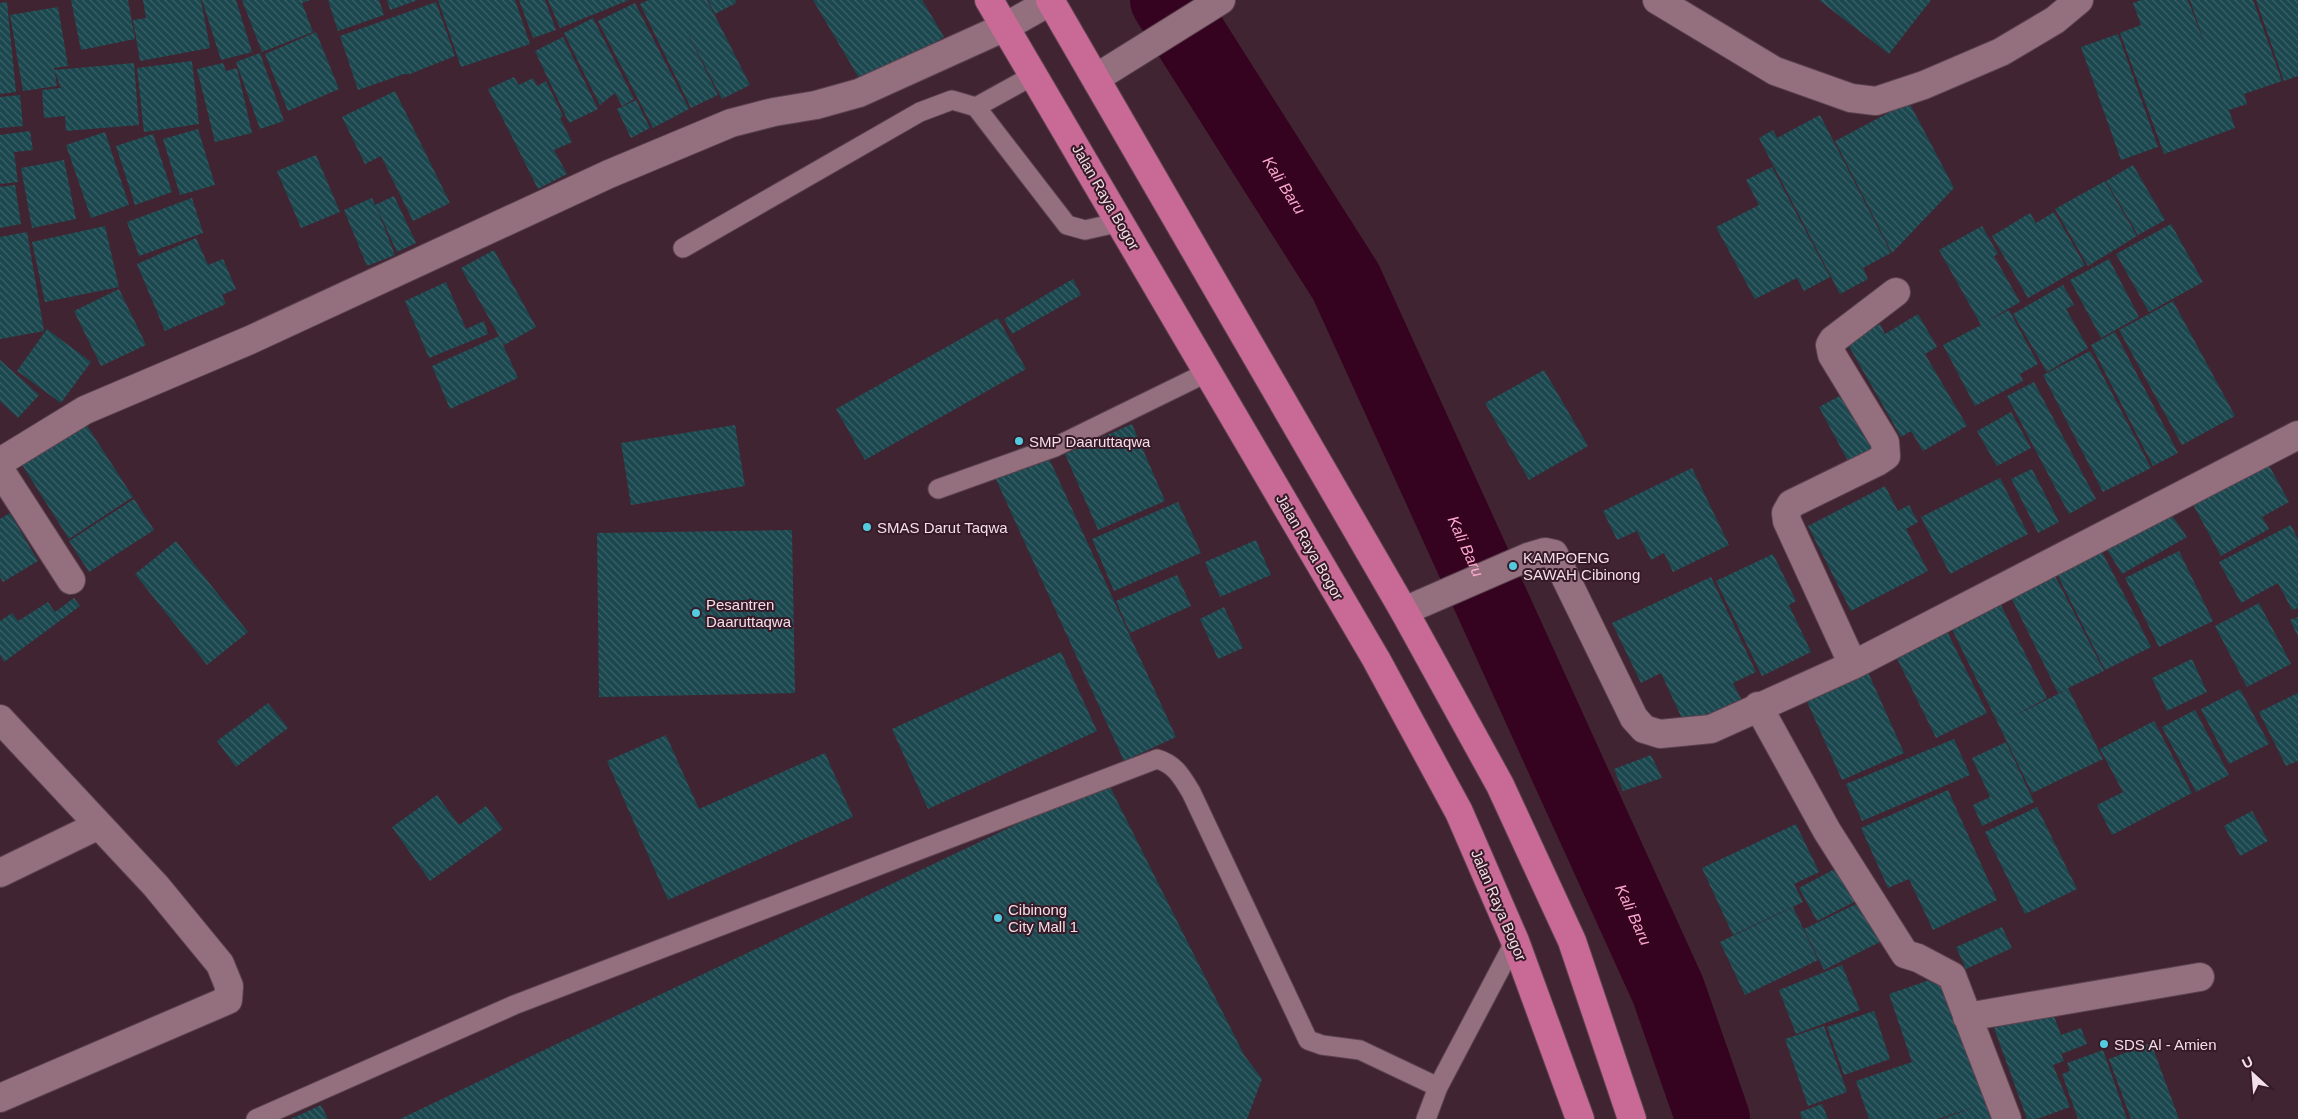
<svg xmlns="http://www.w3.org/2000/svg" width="2298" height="1119" viewBox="0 0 2298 1119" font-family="Arial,sans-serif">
<defs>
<pattern id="building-back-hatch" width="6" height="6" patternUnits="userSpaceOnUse" patternTransform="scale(1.25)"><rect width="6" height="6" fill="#1b474f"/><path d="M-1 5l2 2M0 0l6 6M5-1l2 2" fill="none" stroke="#3d6168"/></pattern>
</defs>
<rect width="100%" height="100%" fill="#412431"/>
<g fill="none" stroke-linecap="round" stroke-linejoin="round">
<path stroke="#35031f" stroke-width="74" id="s1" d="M1167,0L1346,282L1668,990L1713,1119"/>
</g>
<path fill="url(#building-back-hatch)" d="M71,0H128L135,39L81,50Z
M143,0H201L210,48L140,61L133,20L146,18Z
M202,0H236L252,52L221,60Z
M242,0H310L302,3L313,32L262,52Z
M328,0H379L384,15L338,31Z
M387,0H418L390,10Z
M438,0H515L530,44L461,67Z
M519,0H545L556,30L533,38Z
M548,0H629L560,28Z
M648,0H707L750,85L722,99L684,26L718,95L691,108L640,4Z
M708,0H735L736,3L715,14Z
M813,0H922L944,37L863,85Z
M1819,0H1931L1889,54Z
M2141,0H2188L2206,48L2190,0H2253L2282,81L2244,94L2247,104L2229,110L2235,128L2164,154L2120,33L2141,25L2133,3Z
M2256,0H2298V76L2284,81Z
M7,2L16,92L0,94V3Z
M436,2L455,56L410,74H404L358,90L340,36Z
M635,3L689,109L653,128L598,21Z
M58,7L68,66L54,68L57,86L23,91L10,15Z
M593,18L634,99L622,106L615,93L600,105L564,33Z
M316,32L339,89L288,111L265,54Z
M2118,34L2158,147L2121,160L2081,47Z
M563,37L598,109L569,123L535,51Z
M260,53L284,121L260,129L236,62Z
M192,61L199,124L144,132L137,68Z
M134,63L139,125L66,131L65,116L44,118L42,90L61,88L54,70Z
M223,63L226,71L237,68L252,133L215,142L197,69Z
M514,77L519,85L533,78L537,86L546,81L563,116L560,118L572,142L554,150L567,174L538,189L488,89Z
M395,91L450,203L413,221L381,156L365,164L342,117Z
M20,95L23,126L0,128V97Z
M636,100L650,128L631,138L617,109Z
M1909,102L1954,188L1892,253L1835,141Z
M1820,115L1891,253L1863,268L1868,279L1840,294L1759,138L1773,130L1777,138Z
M198,129L215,185L180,195L163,139Z
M30,131L33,150L14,152L18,182L0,184V135Z
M105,132L129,205L91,218L66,145Z
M153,134L172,192L135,205L116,146Z
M316,155L340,212L301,228L277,171Z
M64,160L76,219L32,228L21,168Z
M2133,165L2165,220L2138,235L2106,181Z
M1772,167L1830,277L1804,291L1797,278L1755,299L1716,227L1759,205L1746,180Z
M2105,181L2137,236L2088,266L2055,209Z
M15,185L21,224L0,228V187Z
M394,196L416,243L397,252L376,206L395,255L367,266L344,210L372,198L375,205Z
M192,198L203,233L139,256L127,222Z
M2054,212L2085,265L2028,298L1992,236L2030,213L2036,223Z
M2171,224L2203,282L2149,312L2116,254Z
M105,226L119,287L45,302L32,242Z
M1982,226L1998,254L1994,256L2020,302L1987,321L2009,310L2038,364L2020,374L2023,381L1975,406L1943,345L1981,325L1939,250Z
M27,232L44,331L0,339V237Z
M196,238L208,265L223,259L236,289L222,295L226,304L165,331L137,264Z
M494,250L536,327L504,345L500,338L518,378L450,409L432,366L499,336L461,268Z
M2109,259L2139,317L2101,338L2070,280Z
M1073,279L1081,295L1012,334L1004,319Z
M446,282L466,329L484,321L488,334L429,358L405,301Z
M2063,285L2074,305L2066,309L2088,348L2047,372L2013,314Z
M119,289L146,345L101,366L74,311Z
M2173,301L2235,416L2182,445L2119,330Z
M1918,314L1937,347L1925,354L1967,426L1923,451L1911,431L1901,437L1847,343L1880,324L1885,334Z
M998,318L1026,369L865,460L836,409Z
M47,329L91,362L61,403L17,371Z
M2115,332L2178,453L2153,466L2091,345Z
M2090,351L2151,468L2103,492L2043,375Z
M0,360L39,395L18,418L0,401Z
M1544,370L1588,446L1529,480L1485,403Z
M2034,382L2096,499L2069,514L2007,396Z
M1847,392L1877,449L1849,463L1819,407Z
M2011,412L2031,448L1997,466L1977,431Z
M82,418L133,497L69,539L19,460Z
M1132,424L1165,501L1098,530L1065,454Z
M735,425L745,486L631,505L621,443Z
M1047,454L1176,737L1124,761L995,477Z
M2265,458L2289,502L2262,517L2269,529L2221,556L2190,499Z
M1692,468L1729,545L1673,572L1664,553L1651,560L1637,531L1617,540L1603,511Z
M2032,469L2059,522L2038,533L2011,479Z
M2000,478L2028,534L1950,574L1921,517Z
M1885,486L1898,511L1909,505L1918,522L1906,529L1928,571L1851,611L1808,526Z
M134,499L154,530L89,572L69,541Z
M1178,502L1201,553L1114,591L1092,539Z
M2164,505L2187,537L2122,574L2101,540Z
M10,513L38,561L3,582L0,577V519Z
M2291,525L2298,539V608L2292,610L2278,583L2241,603L2219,562Z
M792,530L795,693L599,697L597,533Z
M1256,540L1271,575L1220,597L1205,562Z
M176,541L248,632L207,665L135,574Z
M2098,544L2151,647L2105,670L2053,566Z
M2179,551L2213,621L2159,647L2125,578Z
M1773,554L1796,601L1789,605L1811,652L1762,676L1716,581Z
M2050,566L2104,671L2068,688L2103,759L2032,793L1947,619L1996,595L2047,698L2014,716L2066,690L2058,693L2006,587Z
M1177,575L1191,606L1130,633L1116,601Z
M1711,577L1756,672L1733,683L1741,699L1685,725L1661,673L1641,683L1612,623Z
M74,598L80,606L4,662L0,655V621L12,613L18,621L48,602L55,612Z
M2259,603L2291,664L2247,687L2215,626Z
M1224,607L1243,648L1218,659L1200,619Z
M2298,617V636L2290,620Z
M1942,621L1987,713L1936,738L1891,646Z
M1061,652L1097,731L928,809L892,729Z
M2192,659L2207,692L2167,711L2152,678Z
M1867,670L1904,753L1842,780L1805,697Z
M2240,689L2269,744L2229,764L2201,709Z
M2298,693V761L2286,766L2259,712Z
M268,703L288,728L236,767L217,741Z
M2195,710L2229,775L2196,792L2162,727Z
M2154,721L2192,793L2112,835L2097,805L2123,792L2100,749Z
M666,735L699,809L825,753L853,817L668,900L607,761Z
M1954,739L1970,775L1862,821L1846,784Z
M2006,742L2034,802L1982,826L1973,805L1990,797L1972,758Z
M1651,755L1662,778L1623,791L1614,769Z
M1107,781L1244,1055L1262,1079L1247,1119H400Z
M1948,790L1997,900L1933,930L1909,879L1888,888L1861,828Z
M437,795L459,825L486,806L503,829L430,881L392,827Z
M2037,807L2077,889L2025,914L1985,832Z
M2252,811L2268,841L2240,856L2224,826Z
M1796,824L1819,872L1794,884L1803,902L1733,935L1702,868Z
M1844,864L1862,898L1817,921L1799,888Z
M1869,898L1888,938L1824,970L1804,929Z
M1793,907L1818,960L1745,995L1720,942Z
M2002,927L2012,948L1966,969L1956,947Z
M1842,965L1860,1010L1796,1034L1779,990Z
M1947,974L1996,1119H1942L1977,1106L1938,1119H1869L1856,1081L1912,1062L1889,994Z
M2051,1008L2061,1035L2081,1028L2087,1044L2061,1054L2064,1061L2053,1065L2070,1107L2037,1119H2027L1994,1028Z
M1874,1011L1890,1059L1844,1075L1827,1027Z
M1824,1026L1847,1092L1808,1106L1785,1039Z
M2151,1043L2179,1119H2131L2109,1059Z
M2103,1050L2127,1119H2078L2062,1074L2070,1071L2067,1063Z
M1822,1104L1828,1119H1802L1800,1112Z
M321,1105L328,1119H291Z"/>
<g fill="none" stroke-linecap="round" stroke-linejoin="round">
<defs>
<path id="service" d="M976,107L1034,75
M683,248L920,112L952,100L976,107L1067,225L1085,230L1121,222
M938,489L1055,447L1208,372
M256,1119L514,1005L1157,759C1175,764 1182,777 1191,792L1308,1040L1322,1045L1360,1050L1438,1087
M1426,1119L1438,1087L1515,941"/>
<path id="minor" d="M1657,0L1775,71L1851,98L1876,101L1924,85L2001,52L2055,20L2079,0
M1096,78L1221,0
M0,462L85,410L250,340L609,174L731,123L774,112L816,105L859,93L1005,27L1051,1
M0,470L71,580
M1404,611L1528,557L1545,552L1554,554L1634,718L1644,729L1660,734L1711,729L1853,665L2298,435
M1853,665L1787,521L1786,513L1791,504L1877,462L1886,456L1885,442L1832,355L1830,345L1833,340L1896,292
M1758,706L1827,831L1905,954L1918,958L1952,976L2007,1119
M0,719L156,886L220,964L229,986L228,1000L0,1098
M0,873L99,825
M1967,1017L2200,977"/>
<path id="trunk" d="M989,0L1376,659L1459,812L1515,941L1580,1119
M1050,0L1404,611L1500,785L1572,941L1632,1119"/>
</defs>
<use href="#service" stroke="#5c434f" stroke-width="21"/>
<use href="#minor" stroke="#5c434f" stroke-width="30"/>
<use href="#trunk" stroke="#5c434f" stroke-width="30"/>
<use href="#service" stroke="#94707f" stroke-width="19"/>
<use href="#minor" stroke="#94707f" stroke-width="28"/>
<use href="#trunk" stroke="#c96996" stroke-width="28"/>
</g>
<g fill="#54cade" stroke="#371a27" stroke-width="2">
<circle cx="1019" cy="441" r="5"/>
<circle cx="867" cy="527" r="5"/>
<circle cx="1513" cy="566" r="5"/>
<circle cx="696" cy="613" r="5"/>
<circle cx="998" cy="918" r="5"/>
<circle cx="2104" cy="1044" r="5"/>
</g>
<g text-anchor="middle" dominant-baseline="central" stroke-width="4" stroke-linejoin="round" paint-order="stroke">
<g font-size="15" fill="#f3dfe7" stroke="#371a27">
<text transform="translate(1106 197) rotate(60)">Jalan Raya Bogor</text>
<text transform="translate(1310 547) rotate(60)">Jalan Raya Bogor</text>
<text transform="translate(1499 905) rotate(67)">Jalan Raya Bogor</text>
</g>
<g font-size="15" fill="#f3dfe7" stroke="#371a27" text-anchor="start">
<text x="1029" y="441">SMP Daaruttaqwa</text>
<text x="877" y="527">SMAS Darut Taqwa</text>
<text x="1523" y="557">KAMPOENG<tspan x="1523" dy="17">SAWAH Cibinong</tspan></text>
<text x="706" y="604">Pesantren<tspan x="706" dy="17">Daaruttaqwa</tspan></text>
<text x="1008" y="909">Cibinong<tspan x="1008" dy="17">City Mall 1</tspan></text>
<text x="2114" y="1044">SDS Al - Amien</text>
</g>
<g font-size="16" font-style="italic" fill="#faa7cb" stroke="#371a27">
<text stroke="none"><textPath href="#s1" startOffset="219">Kali Baru</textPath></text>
<text stroke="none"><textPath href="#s1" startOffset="624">Kali Baru</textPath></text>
<text stroke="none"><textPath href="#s1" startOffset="1029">Kali Baru</textPath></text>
</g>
</g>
<g transform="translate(2253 1074) rotate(334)" stroke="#371a27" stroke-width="4" paint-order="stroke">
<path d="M0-4L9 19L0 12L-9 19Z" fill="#f3dfe7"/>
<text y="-8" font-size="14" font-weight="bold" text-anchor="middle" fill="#f3dfe7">U</text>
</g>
</svg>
